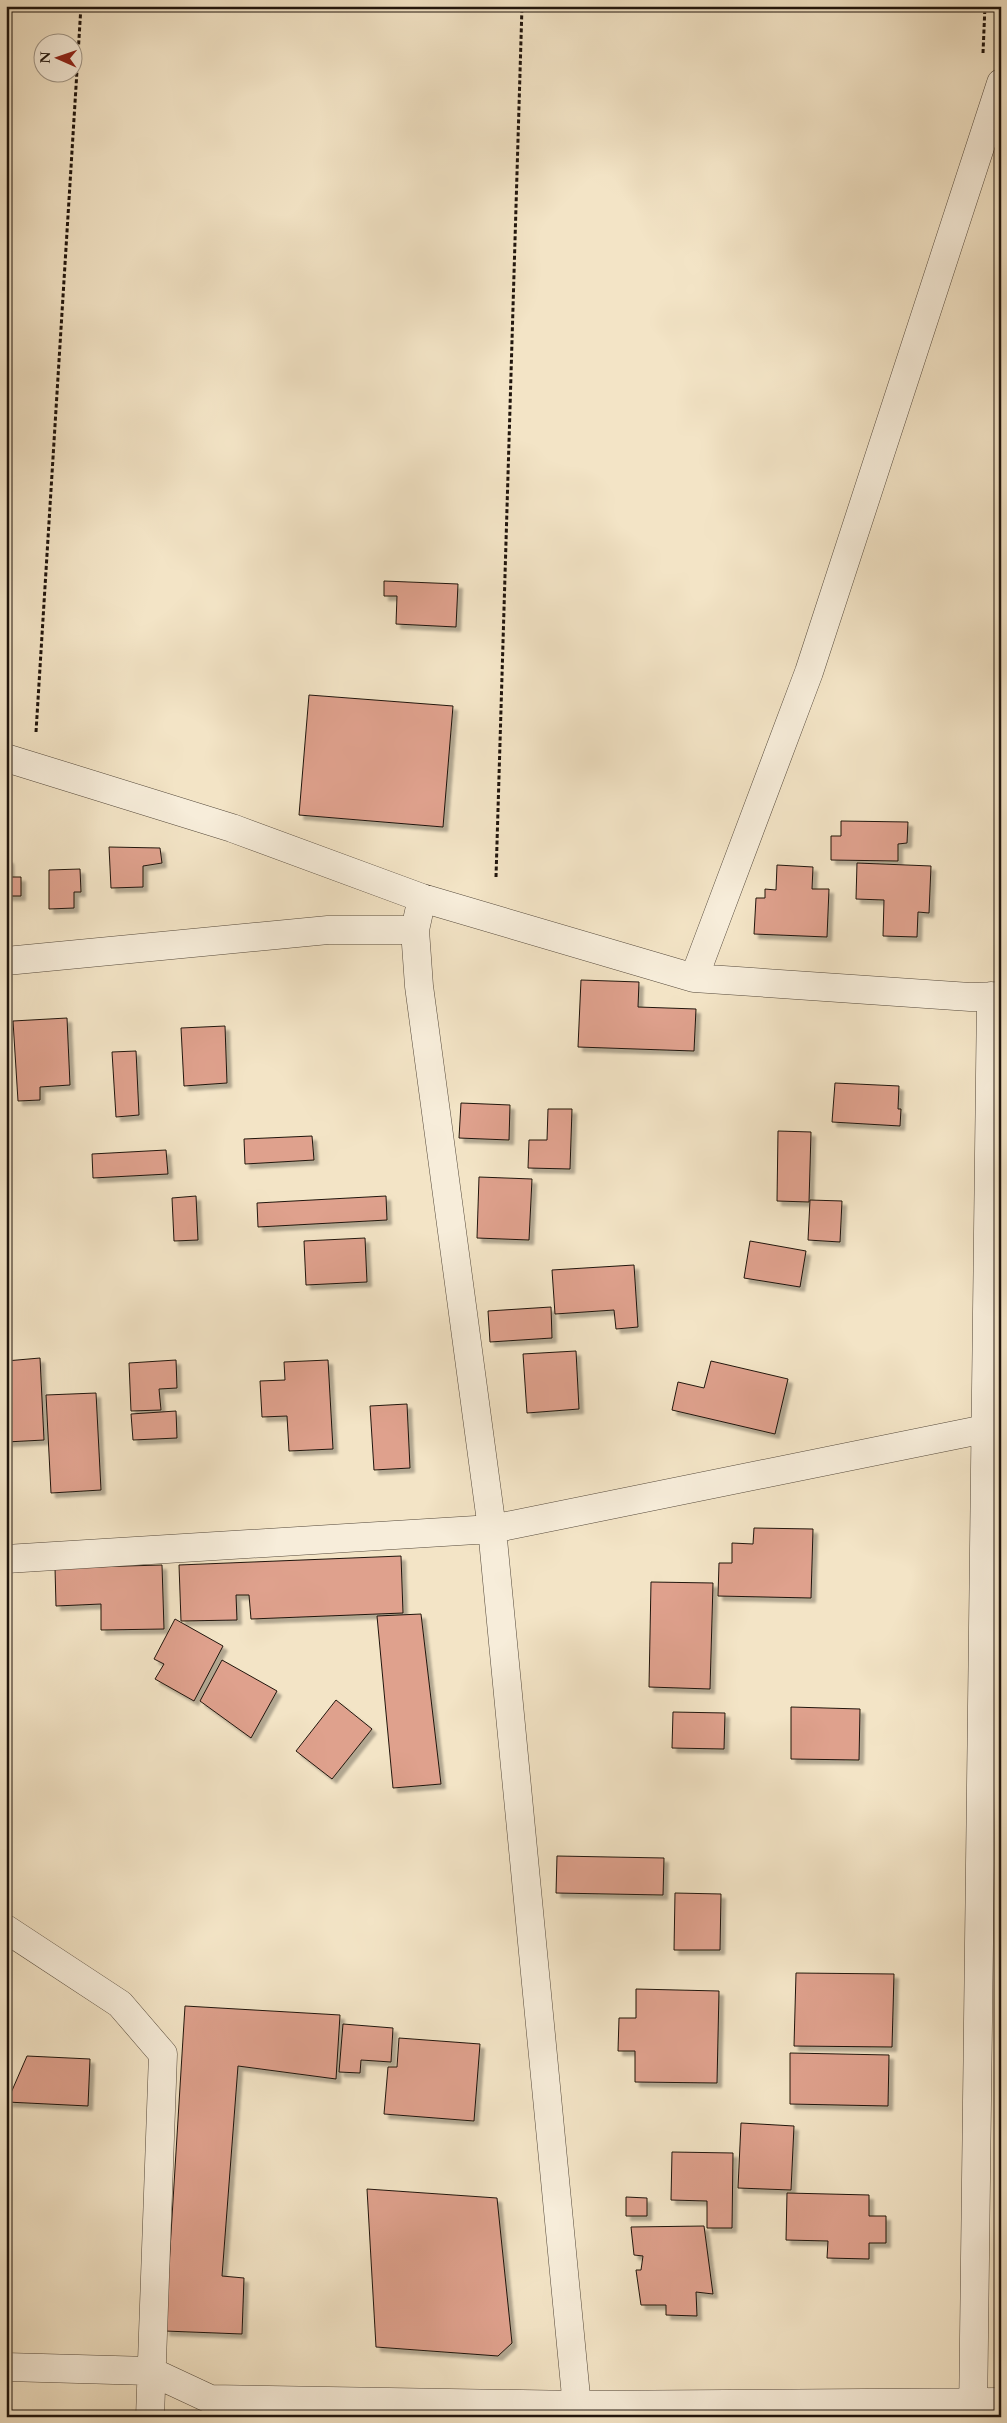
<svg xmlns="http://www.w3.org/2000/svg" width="1007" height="2423" viewBox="0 0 1007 2423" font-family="Cardo,serif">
<defs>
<filter id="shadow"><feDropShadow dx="4.5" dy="4.5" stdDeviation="1" flood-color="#0004"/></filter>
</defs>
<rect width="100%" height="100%" fill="#f3e4c6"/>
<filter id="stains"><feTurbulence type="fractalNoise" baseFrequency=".004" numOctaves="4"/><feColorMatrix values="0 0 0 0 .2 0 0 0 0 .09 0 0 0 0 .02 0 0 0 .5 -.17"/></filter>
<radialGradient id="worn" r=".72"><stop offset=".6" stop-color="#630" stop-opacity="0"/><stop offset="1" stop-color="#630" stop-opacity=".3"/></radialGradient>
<path fill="#dfa18d" stroke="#20150d" filter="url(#shadow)" d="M384,581L458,584L456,627L396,624L397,596H384Z
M309,695L453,706L443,827L299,815Z
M841,821L908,822L907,843L898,844V861L831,860V836H841Z
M109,847L160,848L162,863L143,866V887L111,888Z
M6,859H9L10,877H21V896H6Z
M857,863L931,866L929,913L918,912L917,937L883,936L884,900L856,899Z
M777,865L813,867L812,889H829L827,937L754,934L756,898H765V889L776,890Z
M80,869L81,892H74V908L49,909V870Z
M581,980L639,982L638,1007L696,1009L694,1051L578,1047Z
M67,1018L70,1085L40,1087V1100L18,1101L13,1021Z
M225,1026L227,1083L184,1086L181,1028Z
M136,1051L139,1115L116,1117L112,1052Z
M835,1083L899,1086L898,1109H901L900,1126L832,1122Z
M461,1103L510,1105L509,1140L459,1138Z
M548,1109H572L570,1169L528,1168L529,1140H547Z
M778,1131L811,1132L809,1202L777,1201Z
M312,1136L314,1160L245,1164L244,1139Z
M166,1150L168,1174L93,1178L92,1154Z
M479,1177L532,1179L529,1240L477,1238Z
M196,1196L198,1240L174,1241L172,1198Z
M386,1196L387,1220L258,1227L257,1203Z
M810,1200L842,1201L840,1242L808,1240Z
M365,1238L367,1282L306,1285L304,1241Z
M750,1241L806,1251L800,1287L744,1278Z
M634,1265L638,1327L616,1329L614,1310L555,1314L552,1270Z
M551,1307L552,1338L490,1342L488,1311Z
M576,1351L579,1409L527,1413L523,1354Z
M40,1358L44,1440L6,1442V1361Z
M176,1360L177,1388L159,1389L161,1410L131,1411L129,1363Z
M328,1360L333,1449L289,1451L287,1416L262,1417L260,1381L285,1380L284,1362Z
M711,1361L788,1379L775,1434L672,1410L678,1382L704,1388Z
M96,1393L101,1490L51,1493L46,1395Z
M407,1404L410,1468L374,1470L370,1406Z
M176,1411L177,1438L133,1440L131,1414Z
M754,1528L813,1529L811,1598L718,1596L719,1563H732V1543L753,1544Z
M401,1556L403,1613L251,1619L249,1595H236L237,1620L181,1621L179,1565Z
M162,1565L164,1629L101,1630V1604L56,1606L55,1568Z
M651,1582L713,1583L710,1689L649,1687Z
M421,1614L441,1784L393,1788L377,1616Z
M175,1619L223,1646L194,1701L155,1679L164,1664L154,1659Z
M222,1660L277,1691L251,1738L200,1701Z
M336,1700L372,1729L332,1779L296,1751Z
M791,1707L860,1709L859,1760L791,1759Z
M673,1712L725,1713L724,1749L672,1748Z
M557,1856L664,1858L663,1895L556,1893Z
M675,1893L721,1894L720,1950H674Z
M796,1973L894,1974L892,2047L794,2046Z
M636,1989L719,1991L717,2083L635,2082V2051H618L619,2018H636Z
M185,2006L340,2015L336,2079L238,2066L222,2276L244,2278L242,2334L165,2331Z
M343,2024L393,2028L391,2062L361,2060L360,2073L339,2072Z
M399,2038L480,2044L474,2121L384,2114L388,2067H397Z
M790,2053L889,2055L888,2106L790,2104Z
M27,2056L90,2059L88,2106L7,2102Z
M741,2123L794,2126L791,2190L738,2188Z
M672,2152L733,2153L732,2228H707V2201L671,2200Z
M367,2189L497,2198L512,2343L498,2356L376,2347Z
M787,2193L869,2195V2216H886V2243H869V2259L827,2258L828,2241L786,2240Z
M626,2197L647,2198V2216H626Z
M704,2226L713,2294L696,2292L697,2316L666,2315V2305H641L636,2270H641L643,2256L634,2255L631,2227Z"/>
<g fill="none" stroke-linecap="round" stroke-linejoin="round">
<defs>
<path id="minor" d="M6,758L232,828L422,898L694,978L970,997L1001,996
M422,898L415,930L419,986L492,1529L578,2417
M6,961L328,930H415
M694,978L809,672L1001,83
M6,1559L492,1529L985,1429
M6,1929L120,2004L163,2054L150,2417
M6,2367L150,2371L210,2399L577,2405L1001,2402
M973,2417L991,996"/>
</defs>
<use href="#minor" stroke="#55493b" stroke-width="29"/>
<path stroke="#20150d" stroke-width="3" stroke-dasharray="4 2.5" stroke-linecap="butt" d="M983,53L985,6
M36,732L81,6
M496,877L522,6"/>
<use href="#minor" stroke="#f7edda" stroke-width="28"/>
</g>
<rect width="1007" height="2423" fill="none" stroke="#f3e4c6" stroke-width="25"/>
<rect x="8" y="8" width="992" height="2408" fill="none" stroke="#20150d" stroke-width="2.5"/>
<rect x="12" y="12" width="982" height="2398" fill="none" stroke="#20150d"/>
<g transform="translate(58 58) rotate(272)"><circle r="24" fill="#f7edda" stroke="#a19788"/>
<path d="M0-4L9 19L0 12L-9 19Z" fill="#8f2418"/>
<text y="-8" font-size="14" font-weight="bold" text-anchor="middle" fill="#20150d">N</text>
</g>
<rect width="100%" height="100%" filter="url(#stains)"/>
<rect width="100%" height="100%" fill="url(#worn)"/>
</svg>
